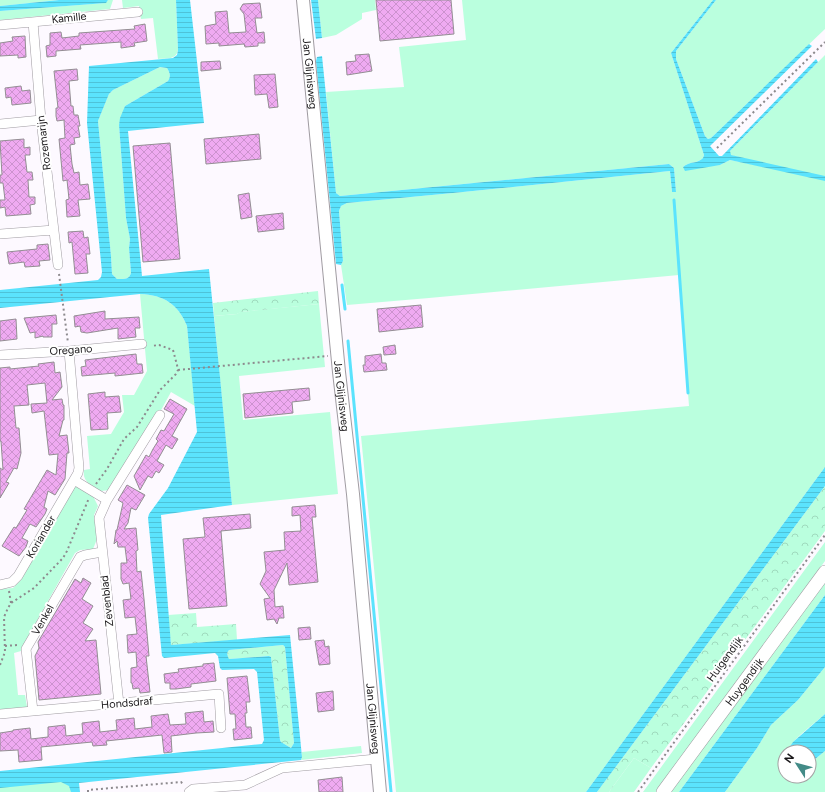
<svg xmlns="http://www.w3.org/2000/svg" width="825" height="792" viewBox="0 0 825 792" font-family="Figtree,sans-serif">
<defs>
<pattern id="forest-crowns" width="20" height="18" patternUnits="userSpaceOnUse"><rect width="20" height="18" fill="#baffde"/><path d="M2 6a3 3 0 1 1 6 0M12 15a3 3 0 1 1 6 0" fill="none" stroke="#9fdabe"/></pattern>
<pattern id="water-rules" width="6" height="5" patternUnits="userSpaceOnUse"><rect width="6" height="5" fill="#5be3fd"/><path d="M0 2.5h6" fill="none" stroke="#4ec2d8"/></pattern>
<pattern id="building-cross-hatch" width="8" height="8" patternUnits="userSpaceOnUse"><rect width="8" height="8" fill="#efaaf1"/><path d="M0 0l8 8M0 8l8-8" fill="none" stroke="#cc92ce"/></pattern>
</defs>
<rect width="100%" height="100%" fill="#fdf9ff"/>
<path fill="#baffde" d="M0,0H59L0,6Z
M108,0H113L110,9L0,20V11L105,3Z
M122,0H176L178,50C176,60 167,58 158,59L153,18L141,19L139,6L123,8Z
M318,0H375L376,10L362,13V19L336,35L322,38Z
M462,0H713L671,53L704,155L703,158C698,164 689,161 683,167L720,165L730,160L825,179V467L586,792H396L361,436L689,406L679,275L429,298L347,305L341,265L343,261L339,211L341,206L347,203L453,193L670,171L672,192H676L674,168L669,164L340,196L336,193L326,92L404,87L399,47L466,40Z
M716,0H825V29L711,138L708,139L705,136L676,59V51Z
M825,55V178L730,155V151Z
M160,67L167,68C170,73 171,76 168,81L125,106L119,125L126,218L130,239L129,248L131,273C129,280 124,279 117,279L112,274L111,256L98,121L109,94L113,90Z
M140,294C164,295 178,304 187,326L195,406L171,392L160,412L157,411L112,488L110,490L101,491C92,486 82,482 84,470L90,469L87,436L111,434L124,412L122,395H134L147,371Z
M319,304L325,367L239,376L243,420L330,412L338,494L232,505L214,316L237,314L240,312Z
M76,485L93,496L98,506L94,515L97,539L93,549L80,550L75,553L21,649V651L14,653L18,695H25L27,707L0,710V589L13,588L21,580Z
M825,542V561L657,792H643Z
M825,579V595L679,792H668Z
M825,667V714C808,729 786,743 781,764L785,768V776H809V764L825,751V792H725L757,748L771,725L798,700Z
M361,746L362,753L301,760L302,757V752Z
M634,758L651,768L634,792H609Z
M74,770L77,792H0V777Z"/>
<path fill="url(#forest-crowns)" d="M318,291L319,304L241,312L237,314L214,316L213,303Z
M825,486V531L651,768L634,758L609,792H597Z
M196,613L197,627L236,624L237,640L171,645L168,615Z
M283,645L285,647L294,743L291,748L281,742L280,740L271,657L269,656L229,659L228,658L227,653L229,650Z"/>
<path fill="url(#water-rules)" fill-rule="evenodd" d="M59,0H108L106,3L0,11V6Z
M176,0H190L204,123L128,131L142,276L209,269L220,377L232,505L161,515L171,645L290,635L302,757L301,760L79,783L80,792H71L69,786L61,782L0,788V771L262,744L264,740L257,672L254,669L222,670L220,668L218,656L215,653L164,658L162,656L148,518L149,514L168,488L197,432L187,326C178,304 164,295 140,294L0,308V290L98,280L101,277L102,272L87,123L89,66L173,58L177,55L178,50ZM160,67L167,68C170,73 171,76 168,81L125,106L120,118L119,125L126,218L130,239L129,248L131,273C129,280 124,279 117,279L112,274L111,256L98,121L109,94L113,90ZM283,645L285,647L294,743L291,748L281,742L280,740L271,657L269,656L229,659L228,657L227,653L229,650Z
M311,0H318L322,38L316,39Z
M713,0H716L676,51V59L705,136L708,139L711,138L809,44L812,46L710,146L719,156H722L816,59L818,62L730,151L731,155L825,176V181L730,160L720,165L685,171L683,167C689,161 698,164 703,158L704,155L671,53Z
M322,56L336,193L340,196L669,164L674,168L676,192H672L670,171L453,193L347,203L341,206L339,211L343,261L341,265L336,264L316,61L317,57Z
M825,467V486L597,792H586Z
M825,595V667L798,700L771,725L757,748L725,792H679Z
M825,714V751L809,764V752H786L793,742Z"/>
<g fill="none" stroke-linecap="round" stroke-linejoin="round">
<path stroke="#5be3fd" stroke-width="3" d="M674,200L688,393
M342,285L345,309
M348,341L391,792"/>
</g>
<path fill="url(#building-cross-hatch)" stroke="#938e93" d="M376,0H451L454,34L380,41Z
M260,3L262,18H255L257,33L264,32L265,43H258V46L245,47L244,44L219,46V43L206,44L205,26L216,24L215,12L227,11L229,33L246,32L244,14L240,9L243,4Z
M145,24L147,41L134,43L135,46L121,48V42L80,45L81,49L56,51V56L47,57L46,46L50,45V33L61,32L62,38L79,36V33L135,29L134,26Z
M25,36L26,57L18,58V55L0,56V43L13,41L12,37Z
M369,54L372,71L347,75L346,62L356,61L355,55Z
M220,61L221,69L201,71V62Z
M77,69L78,80L69,81L71,106H73L74,115H78L80,126H78L80,137L74,138L75,144L70,145L72,164L74,173L79,172L80,185L88,184L90,199L78,200L80,216L67,217L66,200L69,199L67,180L63,181L59,139L65,138L64,120L57,121L56,116V108H58L54,71Z
M275,74L278,107L269,108L267,94L255,95L254,75Z
M21,86L22,91L30,90L31,103L12,105L11,97L6,98L5,88Z
M259,134L261,159L206,164L204,139Z
M24,139V148L30,147V155H25L27,172H32L33,180H28L29,197H35V204L30,205L31,214L6,216L5,207L0,208V200H5L3,183H0V175H2L0,141Z
M170,143L180,259L143,262L133,146Z
M249,193L252,217L241,219L238,195Z
M283,213L284,229L258,232L256,216Z
M83,231L84,238L88,237L90,254H86L88,273L75,274L72,242L69,243L68,232Z
M48,244L50,260L39,261L40,266L25,267L24,262L9,264L7,252L37,249V245Z
M421,305L423,327L379,332L377,309Z
M105,311V319L139,317L140,328H135L136,337L118,339V328L87,333L81,332L80,326L75,327L74,316Z
M56,315L57,324H52V337H43V336L35,338V332L30,333L24,318Z
M16,319L17,339L0,341V321Z
M395,345L396,354L384,355L383,347Z
M136,354L137,364H142L143,373L115,376V373L82,376L81,367L86,366L85,360Z
M381,354L382,363H386L387,370L364,372L363,365H365V356Z
M54,362L55,373L60,372L62,387L52,400L62,399L63,405H64V420H63L59,436L67,435L69,453H67L65,479L55,495L48,491L44,507L47,509L45,514L36,527L30,524L22,538L28,541L26,547L19,556L2,546L14,527L16,528L27,510L24,509L47,470L56,475L58,454L49,455L44,411L32,413L31,404L47,403L45,383L27,385L29,405L14,406L16,428H19L21,453L17,469L14,468L6,482L9,483L0,498V468L3,470L1,441H0V368L10,367V369L39,366L38,364Z
M309,388L310,400L292,402L293,413L245,418L243,394Z
M105,392V397L119,396L121,412L107,413L108,429L91,430L88,394Z
M170,399L187,409L172,436L178,439L172,449L166,445L157,461L164,465L159,473L156,471L152,478L148,476L140,490L134,476L146,455L149,457L153,449L158,441L156,439L161,430L164,431L174,414L164,409Z
M127,485L145,495L136,510L131,508L128,523L124,529L136,528L138,550L136,551L137,572L141,571L144,599L149,656H146L150,692L140,693L139,688L133,689L132,683H131V668L137,667L136,652L128,653L127,635L137,634L135,617L125,618L123,600L131,599L129,583L123,584L121,579V563H127L125,547H118L117,541L114,544L116,530H117L123,503L118,500Z
M315,505L316,517H312L318,582L289,585L287,563L274,590L275,607L283,606L284,618H279L277,624L274,619L267,620L264,599L270,598L260,584L266,571L264,552L285,550L284,532L301,531L300,515L292,516V507Z
M250,514L251,528L221,531L227,606L189,609L183,539L205,537L203,518Z
M83,578L91,583L82,599L93,606L83,623L93,629L85,641L96,640L101,694L39,700L35,656L39,648L38,642L75,579L81,583Z
M310,627L311,639L299,640L298,628Z
M324,640L325,647L329,646L330,664L319,665L315,641Z
M214,663L216,681L191,684V687L176,689H170V683H165L164,674L179,672L178,669L203,666V664Z
M247,676L250,702H246L247,713H245L246,727H251L252,738L234,740L233,729H236L235,714H230L227,678Z
M333,691L334,710L318,712L316,693Z
M203,711L204,722L213,721L214,732L196,733L171,736L172,752L164,753L162,735L106,741L107,745L93,746L92,742L41,747L42,760L19,762L18,750L0,751V733L13,731V730L30,728L31,739L48,737V727L65,725L66,736L83,734L82,723L99,721L100,732L117,730L116,720L134,718L135,729L152,727L151,716L168,714L170,725L186,724L185,713Z
M342,777L343,792H319L318,780Z"/>
<g fill="none" stroke-linecap="round" stroke-linejoin="round">
<defs>
<path id="minor" d="M33,22L41,120L58,265
M0,25L138,12
M0,124L41,120
M0,234L54,230
M0,355L69,351L142,344
M74,480L107,500
M0,585L12,582L18,576L78,473L79,468L69,351
M119,704L99,518L107,500L160,415
M33,711L26,649L80,557L85,555L102,552
M0,714L219,694L221,728
M189,792L193,789L245,785L282,768L376,759"/>
<g id="tertiary">
<path id="s1" d="M303,0L339,372L353,494L380,792"/>
</g>
<g id="secondary">
<path id="s2" d="M663,792L825,572"/>
</g>
</defs>
<use href="#minor" stroke="#a09ca2" stroke-width="10"/>
<use href="#tertiary" stroke="#a09ca2" stroke-width="14"/>
<use href="#secondary" stroke="#a09ca2" stroke-width="14"/>
<path stroke="#8d8a8e" stroke-width="2" stroke-dasharray="2 3" stroke-linecap="butt" d="M717,148L825,42
M59,274L68,343
M178,370L328,356
M96,484L107,469L124,439L137,427L160,390L176,374L178,370L177,365L173,350L159,345L151,346
M9,591L11,603
M5,646L18,645
M0,665L5,652L4,617L8,608L11,603L34,588L63,558L67,551L89,498
M88,792V790L181,782L184,785
M638,792L825,535"/>
<use href="#minor" stroke="#fff" stroke-width="9"/>
<use href="#tertiary" stroke="#fff" stroke-width="12"/>
<use href="#secondary" stroke="#fff" stroke-width="13"/>
</g>
<g text-anchor="middle" dominant-baseline="central" stroke-width="4" stroke-linejoin="round" paint-order="stroke">
<g font-size="11" fill="#181618" stroke="#fff">
<text transform="translate(69 18) rotate(-6)">Kamille</text>
<text stroke="none"><textPath href="#s1" startOffset="74">Jan Glijnisweg</textPath></text>
<text transform="translate(44 143) rotate(-97)">Rozemarijn</text>
<text transform="translate(71 350) rotate(-4)">Oregano</text>
<text stroke="none"><textPath href="#s1" startOffset="398">Jan Glijnisweg</textPath></text>
<text transform="translate(41 537) rotate(-60)">Koriander</text>
<text transform="translate(107 601) rotate(-96)">Zevenblad</text>
<text transform="translate(43 620) rotate(-60)">Venkel</text>
<text transform="translate(725 659) rotate(-54)">Huigendijk</text>
<text stroke="none"><textPath href="#s2" startOffset="137">Huygendijk</textPath></text>
<text transform="translate(127 703) rotate(-5)">Hondsdraf</text>
<text stroke="none"><textPath href="#s1" startOffset="722">Jan Glijnisweg</textPath></text>
</g>
</g>
<g transform="translate(797 764) rotate(306)"><circle r="19" fill="#ffffff" stroke="#a3a2a3"/>
<path d="M0-3L7 15L0 10L-7 15Z" fill="#438b87"/>
<text y="-6" font-size="11" font-weight="bold" text-anchor="middle" fill="#181618">N</text>
</g>
</svg>
